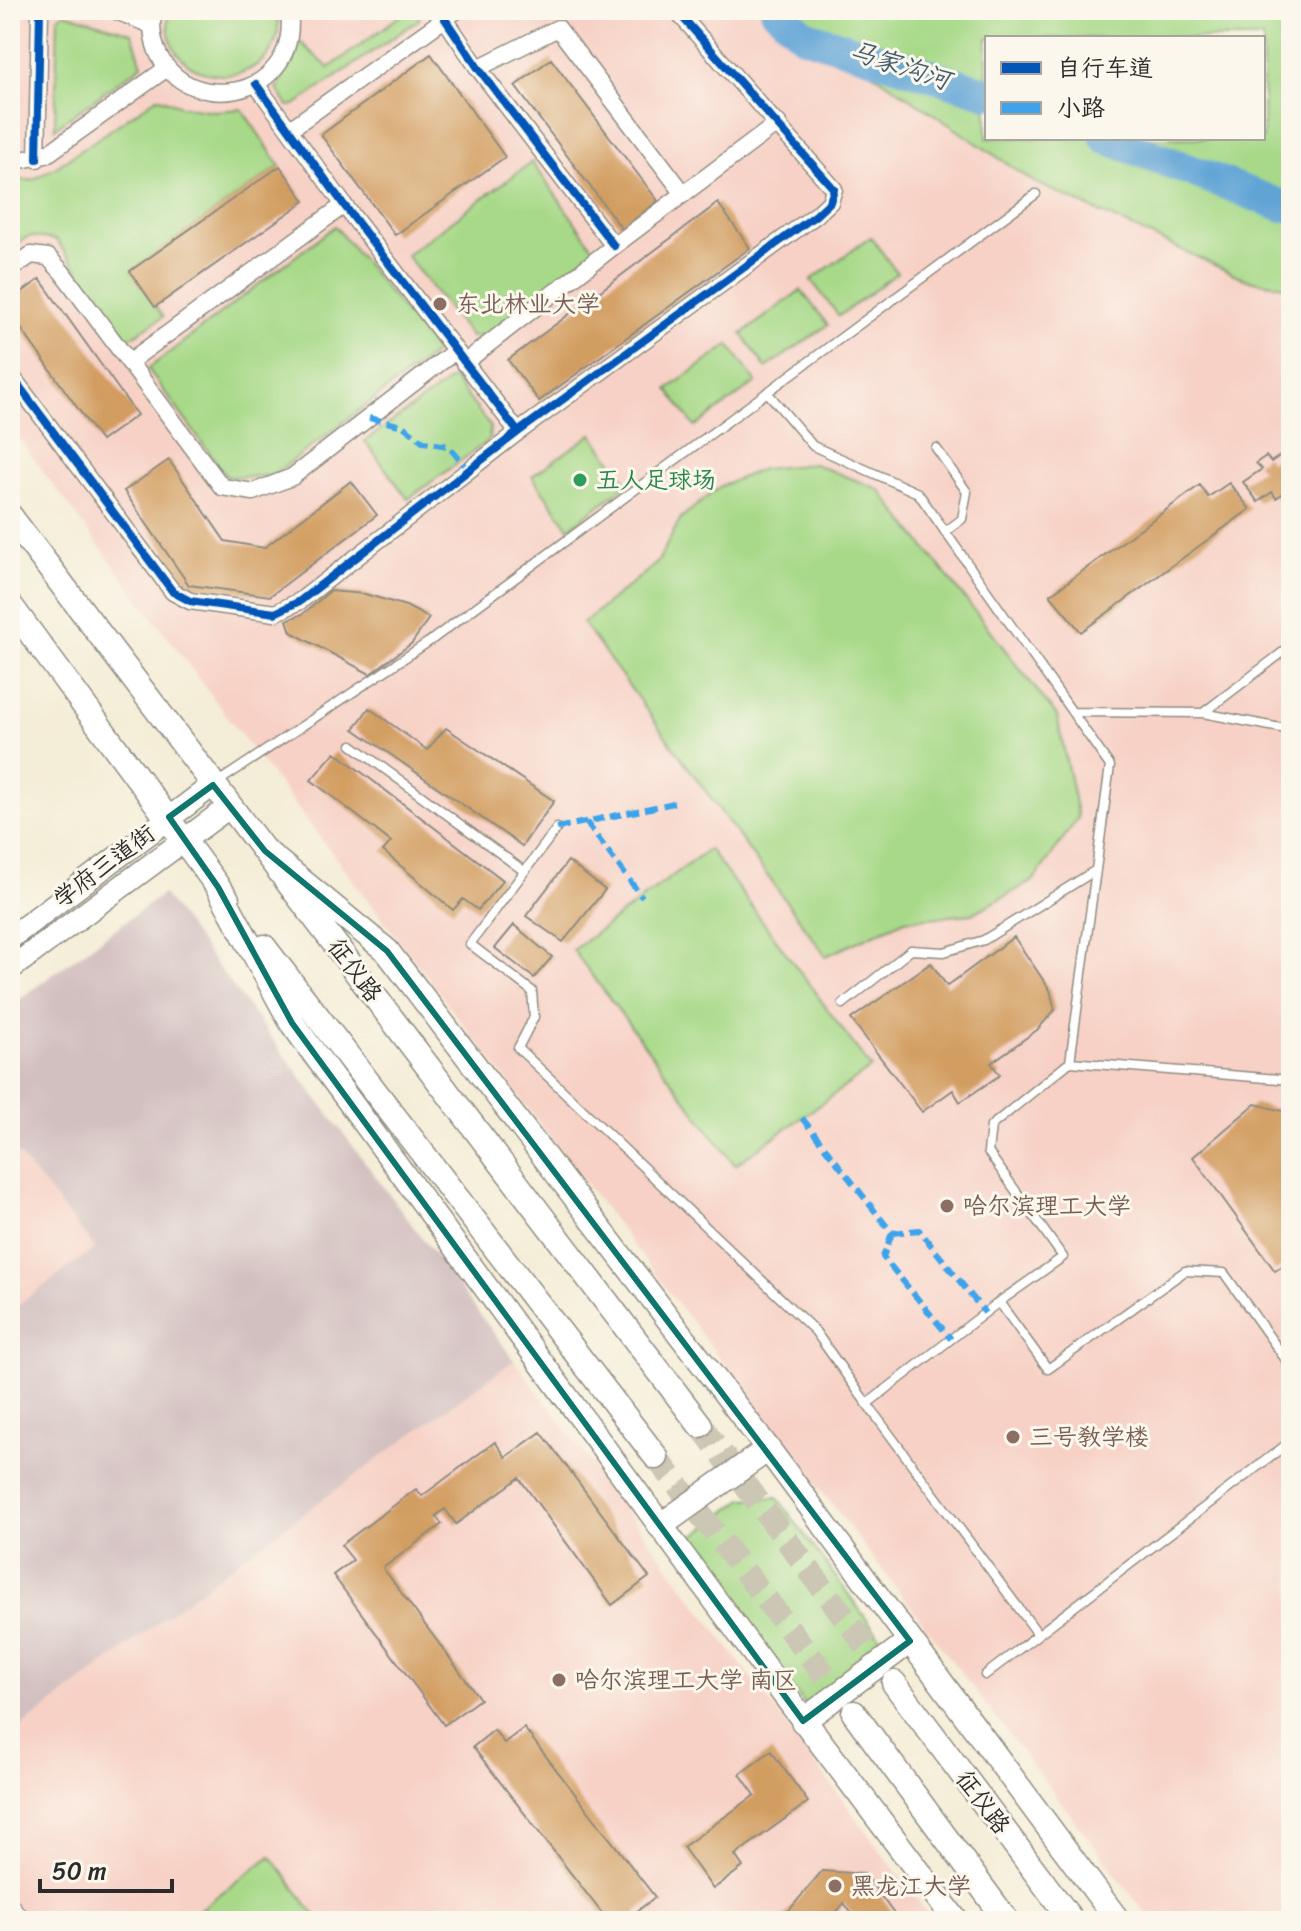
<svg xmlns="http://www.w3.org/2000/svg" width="1301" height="1931" viewBox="0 0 1301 1931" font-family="Sriracha,'LXGW WenKai TC',sans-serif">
<rect width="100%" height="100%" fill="#fbf7ec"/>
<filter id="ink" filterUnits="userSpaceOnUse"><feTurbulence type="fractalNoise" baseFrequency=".0125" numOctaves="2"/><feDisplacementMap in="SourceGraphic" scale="16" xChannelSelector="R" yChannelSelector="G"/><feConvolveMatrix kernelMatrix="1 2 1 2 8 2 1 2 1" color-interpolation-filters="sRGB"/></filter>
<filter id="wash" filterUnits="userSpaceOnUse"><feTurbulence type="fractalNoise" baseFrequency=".006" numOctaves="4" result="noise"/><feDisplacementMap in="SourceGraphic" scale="32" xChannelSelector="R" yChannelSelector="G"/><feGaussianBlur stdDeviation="1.8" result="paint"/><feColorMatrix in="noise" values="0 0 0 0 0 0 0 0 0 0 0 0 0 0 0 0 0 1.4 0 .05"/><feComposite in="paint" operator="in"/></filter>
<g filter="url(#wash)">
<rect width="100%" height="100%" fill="#f4edd7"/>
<path fill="#f7d1c6" d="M10,10H780L1034,182L1247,280L1291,287V1921H1152L232,723L10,427Z
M10,1144L95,1248L10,1311Z
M514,1360L933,1921H10V1736L245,1556Z"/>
<path fill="#d2bfbf" d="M163,894L514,1360L245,1556L10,1736V1311L95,1248L10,1144V1006Z"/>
<path fill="#a7d988" stroke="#69825a" stroke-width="2" fill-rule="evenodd" d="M169,10H277C293,94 156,99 169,10Z
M408,10H415L420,19L295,105L288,106L277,89L295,55L299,41L329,68Z
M780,10H1291V287L1247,280L1034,182ZM987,38H1263V138H987Z
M65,13L132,33L142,65L55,128L58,17Z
M158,97L181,106L214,111L242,109L280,166L131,271L163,317L128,339L56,240L29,236L10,248V180H32L55,168Z
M532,162L595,250L486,335L471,337L406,255Z
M335,226L437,352L272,476L227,477L148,369Z
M871,237L897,273L839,316L811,280Z
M801,290L828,325L766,368L742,334Z
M729,345L756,382L695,427L668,389Z
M453,378L490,426L489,440L408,499L365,441Z
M592,434L628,484L569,528L532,476Z
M814,464L879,489L1057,716L1078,818L1033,881L972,914L905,920L826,956L583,623L657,563L681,518L721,486L762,469Z
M709,849L871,1068L735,1165L573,950Z
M777,1497L887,1647L805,1705L686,1542L743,1499Z
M271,1856L319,1921H184Z"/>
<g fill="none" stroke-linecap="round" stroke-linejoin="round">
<path stroke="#61a4d6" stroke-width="32" d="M776,10L804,35L987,93
M1106,138L1283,206H1291"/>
</g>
<g id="blocks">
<path fill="#d29d61" d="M431,54L505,157L395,235L321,135Z
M551,59L658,201L622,229L515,86Z
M280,166L305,201L155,307L130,271Z
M718,203L750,248L539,401L508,360Z
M40,279L137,415L101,441L10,313V301Z
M1291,448V477L1287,480L1291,488L1276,498L1272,492L1258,502L1243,482L1262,469L1256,463L1266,456L1271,462Z
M169,460L225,541L264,548L351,481L377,515L270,596L189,585L124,491Z
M1229,483L1250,509L1081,632L1050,595L1200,485L1208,497Z
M330,591L365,594L406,606L429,618L412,643L370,674L291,632L287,620L303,614Z
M369,708L427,750L446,728L554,801L522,846L354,729Z
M335,752L503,880L478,910L463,899L453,910L383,851L391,842L311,780Z
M568,861L605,890L563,942L526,916Z
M514,925L552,957L534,978L495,948Z
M1014,937L1050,990L1055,1010L1037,1030L991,1063L1000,1075L960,1102L953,1090L922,1112L851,1019L931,963L947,986Z
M1255,1104L1291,1113V1261L1275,1271L1193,1157Z
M541,1432L649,1577L612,1605L519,1478L456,1524L445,1509L436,1516L442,1524L383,1568L480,1699L444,1725L333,1575L353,1560L341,1545L416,1489L422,1496L495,1442L506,1457Z
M524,1728L655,1897L635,1913L642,1921H608L473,1747L494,1730L504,1743Z
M771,1751L808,1802L735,1855L743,1867L713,1889L683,1847L755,1795L740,1774Z
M822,1871L865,1874L899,1921H858L844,1903L829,1921H780Z"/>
</g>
</g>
<g filter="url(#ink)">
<use href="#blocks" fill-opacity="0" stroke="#908c81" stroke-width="2"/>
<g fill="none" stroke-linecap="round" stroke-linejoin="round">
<path stroke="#ccc6b5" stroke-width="24" stroke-dasharray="24 12" stroke-linecap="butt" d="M700,1425L894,1683
M656,1457L850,1708"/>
<defs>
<path id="lane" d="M936,448L967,492L962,519L945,532
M1072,712L1203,713L1291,730
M1203,713L1291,646
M352,745L524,871
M218,782L430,641L1036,194
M557,828L470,944L532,991L534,1017L518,1048L815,1331L867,1404L999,1302L1063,1257L988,1152L991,1126L1070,1062L1110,766L918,493L813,446L767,392
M843,1004L911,950L944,952L984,940L1096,870
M1070,1062L1291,1080
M999,1302L1048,1369L1185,1271L1224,1273L1291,1367
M867,1404L1038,1634
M985,1675L1291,1441
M10,1898L27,1921"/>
<path id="street" d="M114,10L151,25
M153,10C139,119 303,119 289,10
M445,19L478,68L614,246
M478,68L558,28L684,194
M256,84L344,205L518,432L816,215L830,202L834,189L676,10
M290,129L457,10
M37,159L40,10
M10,162L46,155L167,68
M10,270L31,255L48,257L62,272L222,487L253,492L292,477L455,351
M129,362L344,205
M464,363L614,246L778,123
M10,374L173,592L190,601L275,613L300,601L518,432"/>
<path id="secondary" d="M10,938L213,785
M10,969L229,807"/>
<path id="primary" d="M10,516L700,1425
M10,605L227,899
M265,851L387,951L768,1449L1118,1921
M218,887L292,1023L784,1694L956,1921
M264,947L656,1457
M660,1526L768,1449
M894,1683L1072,1921
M854,1713L1007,1921
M803,1721L910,1641"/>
</defs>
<use href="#lane" stroke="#908c81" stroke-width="11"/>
<use href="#street" stroke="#908c81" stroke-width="19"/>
<use href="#secondary" stroke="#908c81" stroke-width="25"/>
<use href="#primary" stroke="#908c81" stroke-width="27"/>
<use href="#lane" stroke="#fff" stroke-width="8"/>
<use href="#street" stroke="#fff" stroke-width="16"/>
<use href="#secondary" stroke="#fff" stroke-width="22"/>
<use href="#primary" stroke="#fff" stroke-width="24"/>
<path stroke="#3ea3eb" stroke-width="6" stroke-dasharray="12 6" stroke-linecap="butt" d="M369,418L403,426L424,442L448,446L469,470
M586,822L642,897
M557,828L674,803
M802,1118L892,1233
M892,1233L919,1230L985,1313
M892,1233L883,1257L951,1339"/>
<defs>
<path id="cycleway" d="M445,19L478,68L614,246
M256,84L344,205L518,432L816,215L830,202L834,189L676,10
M37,159L40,10
M10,374L173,592L190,601L275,613L300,601L518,432"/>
</defs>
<use href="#cycleway" stroke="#fbf7ec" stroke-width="13"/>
<use href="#cycleway" stroke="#0057b8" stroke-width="8"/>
</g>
</g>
<path fill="none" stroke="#0f766e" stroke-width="6" stroke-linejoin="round" d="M213,785L265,851L387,951L910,1641L803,1721L292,1023L218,887L169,817Z"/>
<g fill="#8d6e63" stroke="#fbf7ec" stroke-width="3">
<circle cx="440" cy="304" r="8"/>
<circle cx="947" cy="1206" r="8"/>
<circle cx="1013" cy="1437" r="8"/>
<circle cx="559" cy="1680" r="8"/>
<circle cx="835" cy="1886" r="8"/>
</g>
<circle fill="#2e9e5b" stroke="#fbf7ec" stroke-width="3" cx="580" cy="480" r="8"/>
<g text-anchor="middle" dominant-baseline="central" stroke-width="6" stroke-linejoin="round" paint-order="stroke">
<g font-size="24" fill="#785e54" stroke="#fbf7ec" text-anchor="start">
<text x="456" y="304">东北林业大学</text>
<text x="963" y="1206">哈尔滨理工大学</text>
<text x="1029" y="1437">三号教学楼</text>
<text x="575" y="1680">哈尔滨理工大学 南区</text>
<text x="851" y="1886">黑龙江大学</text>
</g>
<g font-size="24" fill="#27864d" stroke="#fbf7ec" text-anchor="start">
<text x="596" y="480">五人足球场</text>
</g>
<g font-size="24" fill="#2b2b2b" stroke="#fbf7ec">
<text transform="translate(104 866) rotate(-37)">学府三道街</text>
<text transform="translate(355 970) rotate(53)">征仪路</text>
<text transform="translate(983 1802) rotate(53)">征仪路</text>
</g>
<g font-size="26" font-style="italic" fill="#415b6f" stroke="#fbf7ec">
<text transform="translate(900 65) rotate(18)">马家沟河</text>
</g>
</g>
<rect width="1301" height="1931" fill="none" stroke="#fbf7ec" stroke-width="40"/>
<rect x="985" y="36" width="280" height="104" fill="#fbf7ec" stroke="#a8a59f" stroke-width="2"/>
<rect x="1001" y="62" width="40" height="12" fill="#0057b8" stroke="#a8a59f" stroke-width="2"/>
<text x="1057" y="76" font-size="24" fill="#2b2b2b">自行车道</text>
<rect x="1001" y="102" width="40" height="12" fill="#3ea3eb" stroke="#a8a59f" stroke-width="2"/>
<text x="1057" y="116" font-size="24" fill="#2b2b2b">小路</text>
<path d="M40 1879v12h132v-12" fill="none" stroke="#2b2b2b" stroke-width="4"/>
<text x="52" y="1879" font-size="24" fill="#2b2b2b" stroke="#fbf7ec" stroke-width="6" paint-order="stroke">50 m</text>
</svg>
